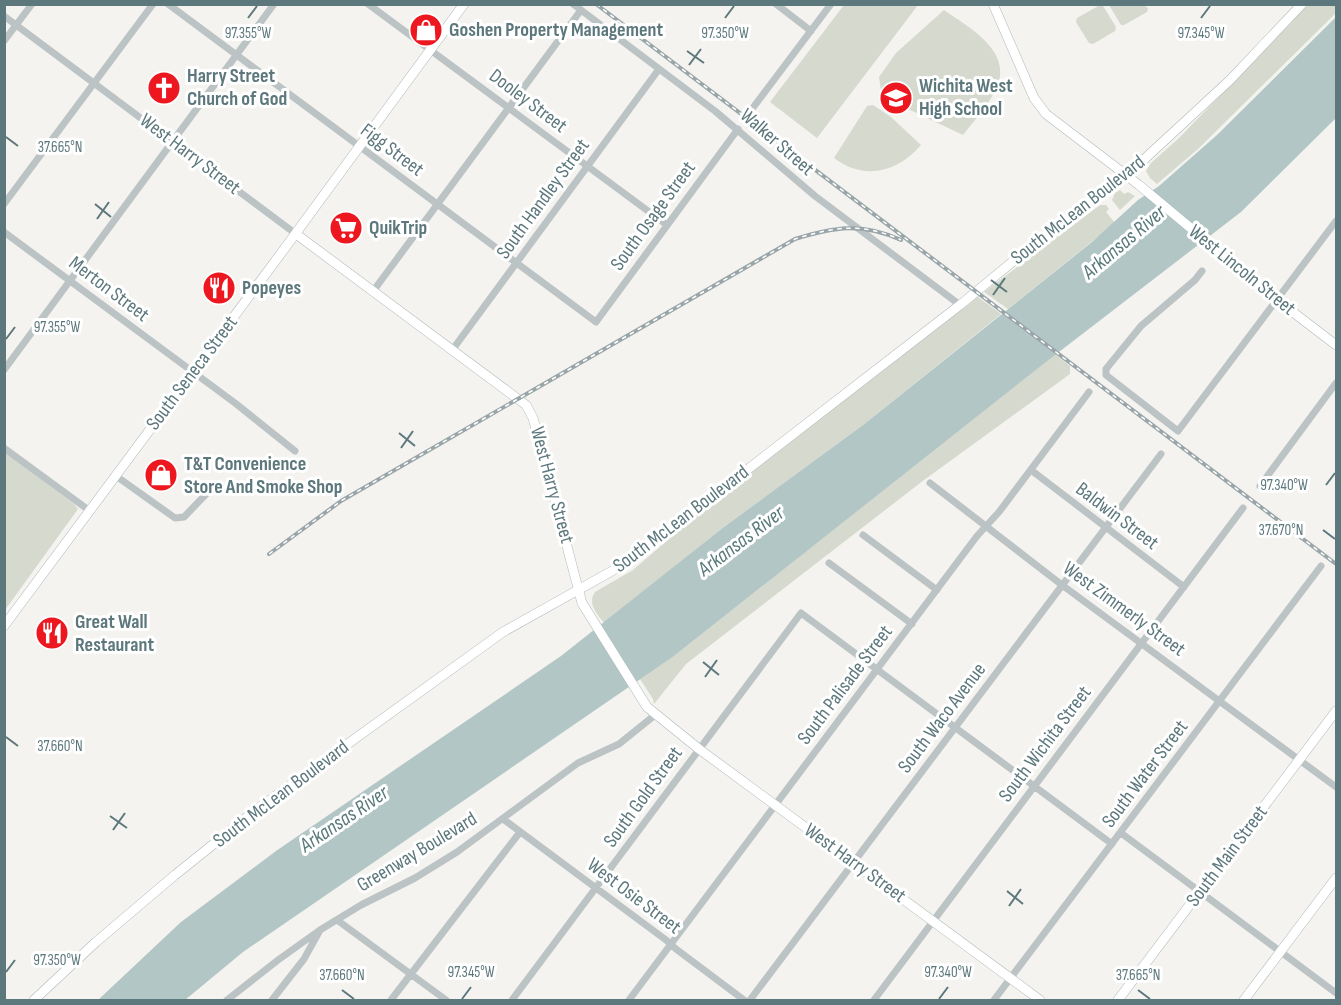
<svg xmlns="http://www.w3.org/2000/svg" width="1341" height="1005" viewBox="0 0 1341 1005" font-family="'Sofia Sans Condensed',sans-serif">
<rect width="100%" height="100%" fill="#f4f3ef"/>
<path fill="#d5d9ce" d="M844,5H918L817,138L770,102Z
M1100,5L1103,6L1116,27L1115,31L1093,44L1089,43L1076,22L1077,18Z
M1109,5H1145L1148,9L1147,12L1124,25H1121Z
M1308,5H1336V13L1198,149L1157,184L1150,178L1146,171L1151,163L1178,139Z
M944,10C971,29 1017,53 994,93C986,108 973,122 963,135L906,108L881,90L879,77L896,53Z
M873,105L891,117L921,145C898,172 864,181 834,158L867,106Z
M1120,190L1124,194L1128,192L1135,196L1120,210L1112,200L1115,193Z
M1100,205H1106L1109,209L1106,212L1115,223L1008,309L984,292Z
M978,297L1001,314L863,425L724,527L604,623C597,613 587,604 595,592L633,570L714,500Z
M1055,354L1070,366V374L924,480L686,664L654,704L653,699L640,679L674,656Z
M5,452L74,504L78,509L5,610Z"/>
<path fill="#b2c6c6" d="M1336,17V118L1241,212L1042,365L674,656L243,952L185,1000H98L181,922L276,851L561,656L724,527L863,425L1092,242L1138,200L1159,186L1217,135Z"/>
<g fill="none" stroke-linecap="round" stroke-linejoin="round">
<defs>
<path id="secondary" d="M993,4L1034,98L1046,114L1139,185L1277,300L1336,345
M296,234L526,405L533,418L582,603L647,707L699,749L1040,1000
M4,626L282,252L464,4
M34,1000L96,942L175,875L256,810L503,632L628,562L960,305L1039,240L1126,176L1230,80L1302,4
M1118,1000L1336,711
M1244,1000L1336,878"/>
</defs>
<use href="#secondary" stroke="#aeb8ba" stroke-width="10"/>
<path stroke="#bcc3c5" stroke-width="7" d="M168,4L596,322L738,129
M368,4L667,225
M573,4L715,111L815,196L960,305
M776,4L811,31
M4,16L296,234
M4,41L32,4
M752,109L831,4
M4,204L153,4
M4,232L235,403L295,451
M1202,271L1195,280L1141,326L1106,369V375L1178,431L1336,221
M374,290L581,10
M453,349L659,69
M4,370L274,4
M4,448L90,511
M1031,470L1184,587
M116,476L175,518L184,517L211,489
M930,483L1062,585L1336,787
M1260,486L1336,383
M863,535L937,590
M829,563L912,624
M503,819L666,940L676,949L744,1000
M1121,833L1336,993
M337,920L446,1000
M227,1000L278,960L320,930L361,905L415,878L457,852L578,763L619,744L655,715
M272,1000L304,959L319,932
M391,1000L520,832
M512,1000L801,613L1112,844
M629,1000L977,536L999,512L1089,392
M750,1000L1161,454
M874,1000L1243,508
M994,1000L1321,566"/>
<use href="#secondary" stroke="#fff" stroke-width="9"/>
<defs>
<path id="rail" d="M596,4L1336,564
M269,554L341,501L795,239C834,227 862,222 901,240"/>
</defs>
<use href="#rail" stroke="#99a5a8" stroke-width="4"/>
<use href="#rail" stroke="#fff" stroke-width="1.5" stroke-dasharray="4.5" stroke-linecap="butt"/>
</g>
<path fill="none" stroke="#5d787d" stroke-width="2" d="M248,18L257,6M725,18L734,6M1201,18L1210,6M687,51L704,63M689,65L701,49M6,137L18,146M95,204L111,217M97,219L109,202M991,280L1007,292M993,295L1005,278M6,339L15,327M399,433L415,446M401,448L413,431M1326,485L1335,473M1323,530L1335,539M703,662L719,675M705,677L717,660M6,737L18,746M110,816L127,828M113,830L125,813M1007,891L1023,904M1009,906L1021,889M6,972L15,960M342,990L354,999M1138,990L1150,999M462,999L471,987M939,999L948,987"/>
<defs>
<symbol id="shop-disc" viewBox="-11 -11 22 22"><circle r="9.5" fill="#ed1720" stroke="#fff"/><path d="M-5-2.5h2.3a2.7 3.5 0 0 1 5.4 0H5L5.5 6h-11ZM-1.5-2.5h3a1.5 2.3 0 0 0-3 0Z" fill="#fff"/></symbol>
<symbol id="church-disc" viewBox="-11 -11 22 22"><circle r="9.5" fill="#ed1720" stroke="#fff"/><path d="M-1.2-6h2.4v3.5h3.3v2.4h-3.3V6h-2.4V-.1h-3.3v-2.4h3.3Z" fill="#fff"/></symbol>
<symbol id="school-disc" viewBox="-11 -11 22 22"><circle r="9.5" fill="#ed1720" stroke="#fff"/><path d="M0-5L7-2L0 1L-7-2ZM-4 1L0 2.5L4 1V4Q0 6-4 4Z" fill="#fff"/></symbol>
<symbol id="supermarket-disc" viewBox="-11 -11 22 22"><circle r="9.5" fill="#ed1720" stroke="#fff"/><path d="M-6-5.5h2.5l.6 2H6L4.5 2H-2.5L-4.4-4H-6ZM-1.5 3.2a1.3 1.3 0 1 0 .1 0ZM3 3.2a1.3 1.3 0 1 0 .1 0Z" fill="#fff"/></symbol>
<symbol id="restaurant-disc" viewBox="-11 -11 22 22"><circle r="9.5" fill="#ed1720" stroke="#fff"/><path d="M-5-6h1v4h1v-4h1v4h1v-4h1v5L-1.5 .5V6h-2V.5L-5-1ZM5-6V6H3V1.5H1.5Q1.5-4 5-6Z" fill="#fff"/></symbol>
</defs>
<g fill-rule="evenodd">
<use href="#shop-disc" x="407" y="11" width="38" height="38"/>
<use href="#church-disc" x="145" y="69" width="38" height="38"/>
<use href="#school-disc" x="877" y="79" width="38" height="38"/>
<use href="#supermarket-disc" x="327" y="209" width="38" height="38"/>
<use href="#restaurant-disc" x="200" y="269" width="38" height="38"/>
<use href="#shop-disc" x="142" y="456" width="38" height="38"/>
<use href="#restaurant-disc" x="33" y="614" width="38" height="38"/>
</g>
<g text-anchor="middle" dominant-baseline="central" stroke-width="6" stroke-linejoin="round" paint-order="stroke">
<g font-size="20" font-weight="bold" fill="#5d787d" stroke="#fff" text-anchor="start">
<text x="449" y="30">Goshen Property Management</text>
<text x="187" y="76">Harry Street<tspan x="187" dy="23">Church of God</tspan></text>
<text x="919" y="86">Wichita West<tspan x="919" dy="23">High School</tspan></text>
<text x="369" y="228">QuikTrip</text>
<text x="242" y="288">Popeyes</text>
<text x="184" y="464">T&amp;T Convenience<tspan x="184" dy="23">Store And Smoke Shop</tspan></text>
<text x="75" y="622">Great Wall<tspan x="75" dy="23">Restaurant</tspan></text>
</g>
<g font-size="20" fill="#5d787d" stroke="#fff">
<text transform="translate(528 101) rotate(37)">Dooley Street</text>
<text transform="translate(777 142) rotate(41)">Walker Street</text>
<text transform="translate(392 150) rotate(37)">Figg Street</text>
<text transform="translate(190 154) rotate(37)">West Harry Street</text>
<text transform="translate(543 199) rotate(-54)">South Handley Street</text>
<text transform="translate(1078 210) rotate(-38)">South McLean Boulevard</text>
<text transform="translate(653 216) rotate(-54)">South Osage Street</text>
<text transform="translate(1242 270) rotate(39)">West Lincoln Street</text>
<text transform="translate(109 289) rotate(37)">Merton Street</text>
<text transform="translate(192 373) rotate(-53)">South Seneca Street</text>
<text transform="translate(552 485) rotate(75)">West Harry Street</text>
<text transform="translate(1117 516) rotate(37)">Baldwin Street</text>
<text transform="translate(681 519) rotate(-37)">South McLean Boulevard</text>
<text transform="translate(1124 609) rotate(36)">West Zimmerly Street</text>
<text transform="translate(845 685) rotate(-53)">South Palisade Street</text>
<text transform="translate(942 718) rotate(-53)">South Waco Avenue</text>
<text transform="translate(1045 744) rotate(-53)">South Wichita Street</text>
<text transform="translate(1145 774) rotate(-53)">South Water Street</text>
<text transform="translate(281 794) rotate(-37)">South McLean Boulevard</text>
<text transform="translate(643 797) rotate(-54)">South Gold Street</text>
<text transform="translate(417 852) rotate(-31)">Greenway Boulevard</text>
<text transform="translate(1227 856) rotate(-53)">South Main Street</text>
<text transform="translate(855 863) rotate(36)">West Harry Street</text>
<text transform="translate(634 896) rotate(37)">West Osie Street</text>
</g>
<g font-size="21" font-style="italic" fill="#587979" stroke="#fff">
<text transform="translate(1124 242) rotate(-40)">Arkansas River</text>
<text transform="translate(741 541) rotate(-37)">Arkansas River</text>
<text transform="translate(344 819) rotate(-34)">Arkansas River</text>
</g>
</g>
<g font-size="15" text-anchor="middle" fill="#5d787d" stroke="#fff" stroke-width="6" stroke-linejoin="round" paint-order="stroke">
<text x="248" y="38">97.355°W</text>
<text x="725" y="38">97.350°W</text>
<text x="1201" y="38">97.345°W</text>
<text x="60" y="152">37.665°N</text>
<text x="57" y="332">97.355°W</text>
<text x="1284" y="490">97.340°W</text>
<text x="1281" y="535">37.670°N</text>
<text x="60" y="751">37.660°N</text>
<text x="57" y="965">97.350°W</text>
<text x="471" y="977">97.345°W</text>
<text x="948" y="977">97.340°W</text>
<text x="342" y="980">37.660°N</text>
<text x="1138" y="980">37.665°N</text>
</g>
<rect width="1341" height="1005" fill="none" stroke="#5d787d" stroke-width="12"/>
</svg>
